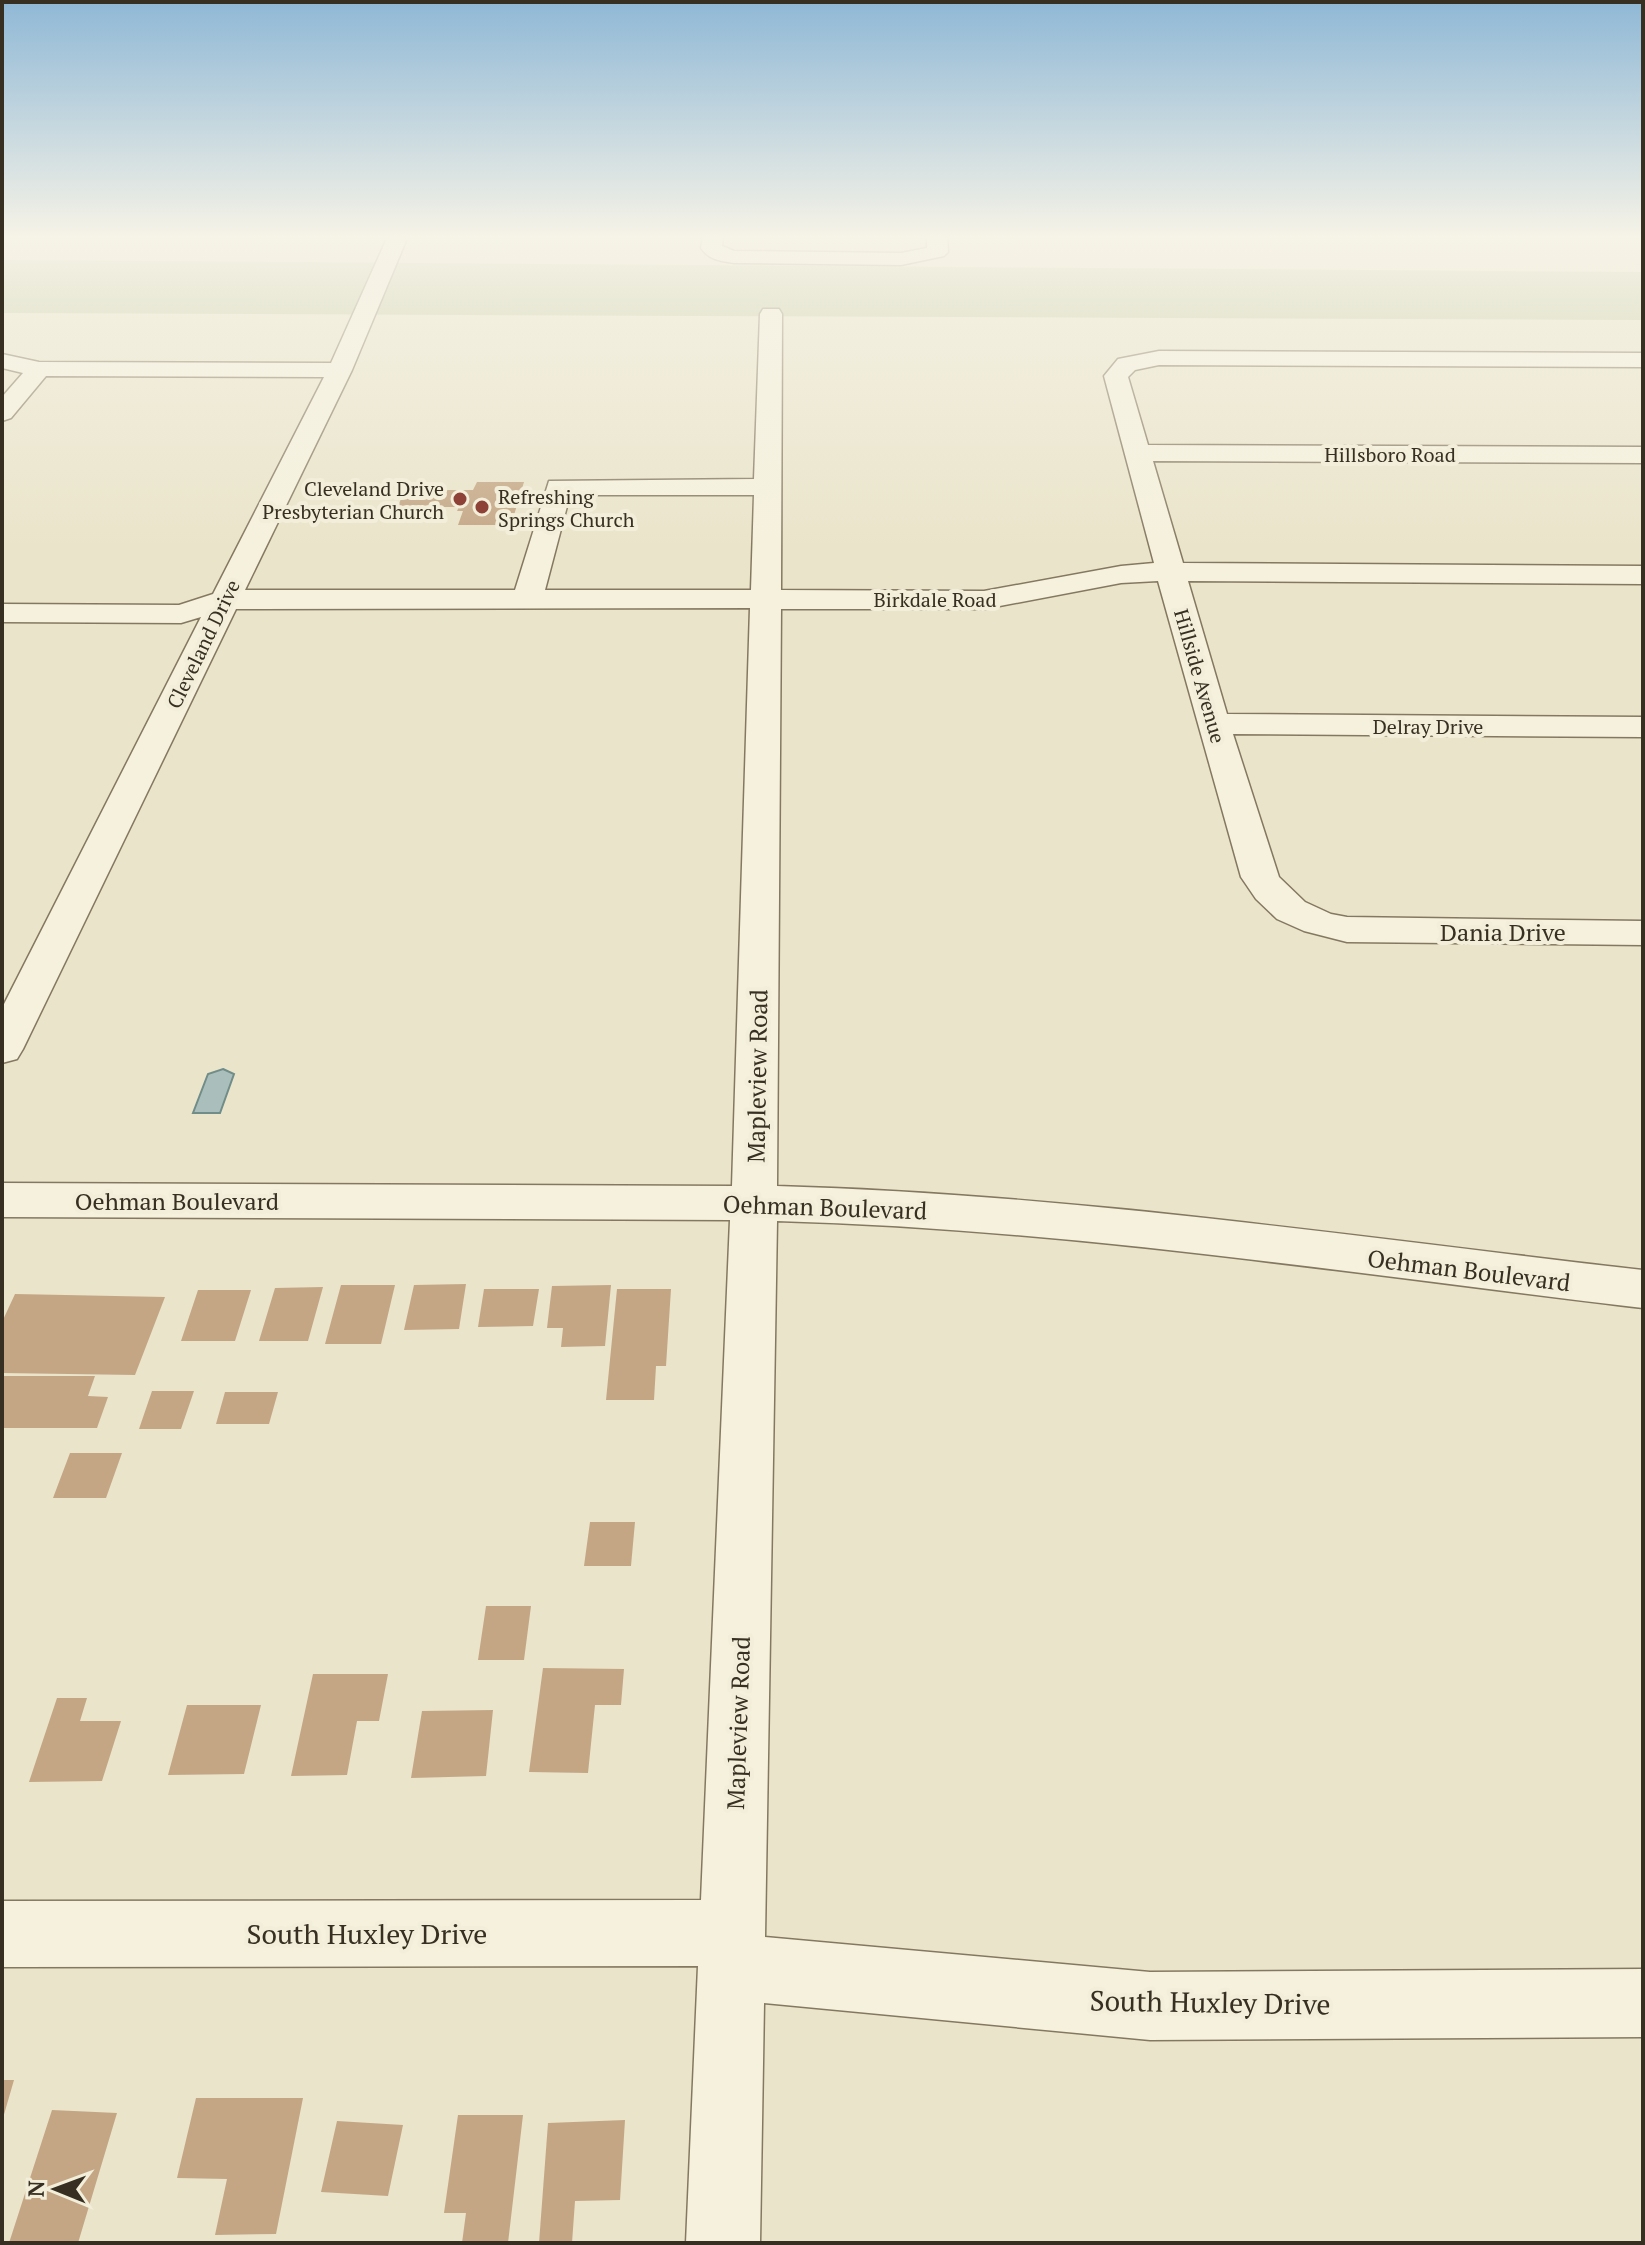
<svg xmlns="http://www.w3.org/2000/svg" width="1645" height="2245" viewBox="0 0 1645 2245" font-family="'PT Serif',serif">
<rect width="100%" height="100%" fill="#eae4ca"/>
<path fill="#bec79f" d="M2,260L1643,272V320L2,313Z"/>
<path fill="#aabfbb" stroke="#718d89" stroke-width="2" d="M223,1069L234,1074L220,1113H193L208,1074Z"/>
<path fill="#c4a685" d="M477,482H524L511,525H458L463,511H457L459,507H398L404,490H409L412,483H436L434,490H473Z
M466,1284L459,1329L404,1330L414,1285Z
M341,1285H395L381,1344H325Z
M611,1285L605,1346L561,1347L563,1328H547L552,1286Z
M323,1287L308,1341H259L275,1288Z
M484,1289H539L533,1326L478,1327Z
M617,1289H671L666,1366H656L654,1400H606Z
M198,1290H251L235,1341H181Z
M15,1294L165,1297L135,1375L2,1373V1322Z
M2,1376H95L88,1396L108,1397L97,1428H2Z
M152,1391H194L181,1429H139Z
M225,1392H278L269,1424H216Z
M70,1453H122L106,1498H53Z
M590,1522H635L631,1566H584Z
M486,1606H531L524,1660H478Z
M543,1668L624,1669L621,1705H595L588,1773L529,1772Z
M313,1674H388L379,1721H357L347,1775L291,1776Z
M57,1698H87L80,1721H121L102,1781L29,1782Z
M187,1705H261L244,1774L168,1775Z
M493,1710L486,1776L411,1778L422,1711Z
M2,2080H14L3,2118H2Z
M196,2098H303L276,2234L215,2235L227,2179L177,2178Z
M52,2110L117,2113L78,2243H9Z
M458,2115H523L508,2243H462L466,2213H444Z
M625,2120L620,2200L575,2201L572,2243H539L548,2123Z
M337,2121L403,2125L388,2196L321,2192Z"/>
<g fill="none" stroke-linecap="round" stroke-linejoin="round">
<defs>
<path id="minor" d="M388,236H408L352,370L245,590H515L549,481L754,479L760,314L763,309H779L782,314L781,590L984,591L1121,566L1154,563L1104,376L1118,359L1159,351L1643,353V367L1159,365L1135,370L1128,377L1148,445L1643,447V463L1153,461L1183,563L1643,566V584L1188,581L1227,714L1643,717V737L1233,734L1279,877L1305,902L1331,914L1347,917L1643,921V945L1347,942L1304,931L1277,919L1256,899L1241,877L1158,581L1121,583L984,609H781L777,1186C1067,1194 1355,1237 1643,1270V1308C1355,1274 1066,1229 777,1221L765,1937L1150,1972L1643,1969V2037L1150,2040L764,2003L760,2243H686L698,1966L2,1967V1901L701,1900L730,1220L2,1217V1183L732,1186L750,608L236,609L23,1049L17,1059L2,1063V1008L201,617L181,623L2,622V604L179,605L213,594L324,377L46,376L11,418L2,421V397L23,373L2,368V354L39,362L331,363ZM570,495H754L751,590H545Z
M703,236H723L722,246L734,251L901,253L927,248V236H947L948,252L944,256L901,265L734,263C721,261 709,260 701,248Z"/>
</defs>
<use href="#minor" stroke="#857860" stroke-width="3"/>
<use href="#minor" fill="#f5f1dd" fill-rule="evenodd"/>
</g>
<linearGradient id="sky" x2="0" y2="1"><stop stop-color="#8fb8d6"/><stop offset="0.43" stop-color="#f6f3e7"/><stop offset="1" stop-color="#f6f3e7" stop-opacity="0"/></linearGradient>
<rect width="1645" height="550" fill="url(#sky)"/>
<g fill="#8d4137" stroke="#f2eed9" stroke-width="3">
<circle cx="460" cy="499" r="8"/>
<circle cx="482" cy="507" r="8"/>
</g>
<g text-anchor="middle" dominant-baseline="central" stroke-width="8" stroke-linejoin="round" paint-order="stroke">
<g font-size="20" fill="#372f22" stroke="#f2eed9">
<text x="1390" y="454">Hillsboro Road</text>
<text x="935" y="599">Birkdale Road</text>
<text transform="translate(203 644) rotate(-64)">Cleveland Drive</text>
<text transform="translate(1200 676) rotate(74)">Hillside Avenue</text>
<text x="1428" y="726">Delray Drive</text>
</g>
<g font-size="20" fill="#372f22" stroke="#f2eed9" text-anchor="end">
<text x="444" y="488">Cleveland Drive<tspan x="444" dy="23">Presbyterian Church</tspan></text>
<text x="498" y="496" text-anchor="start">Refreshing<tspan x="498" dy="23">Springs Church</tspan></text>
</g>
<g font-size="24" fill="#372f22" stroke="#f2eed9">
<text x="1503" y="932">Dania Drive</text>
<text transform="translate(757 1076) rotate(-89)">Mapleview Road</text>
<text x="177" y="1201">Oehman Boulevard</text>
<text transform="translate(825 1207) rotate(2)">Oehman Boulevard</text>
<text transform="translate(1469 1270) rotate(7)">Oehman Boulevard</text>
<text transform="translate(738 1723) rotate(-88)">Mapleview Road</text>
</g>
<g font-size="28" fill="#372f22" stroke="#f2eed9">
<text x="367" y="1933">South Huxley Drive</text>
<text transform="translate(1210 2002) rotate(1)">South Huxley Drive</text>
</g>
</g>
<rect width="1645" height="2245" fill="none" stroke="#372f22" stroke-width="8"/>
<g transform="translate(56 2189) rotate(271)" stroke="#f2eed9" stroke-width="6" paint-order="stroke">
<path d="M0-6L14 30L0 20L-14 30Z" fill="#372f22"/>
<text y="-12" font-size="22" font-weight="bold" text-anchor="middle" fill="#372f22">N</text>
</g>
</svg>
